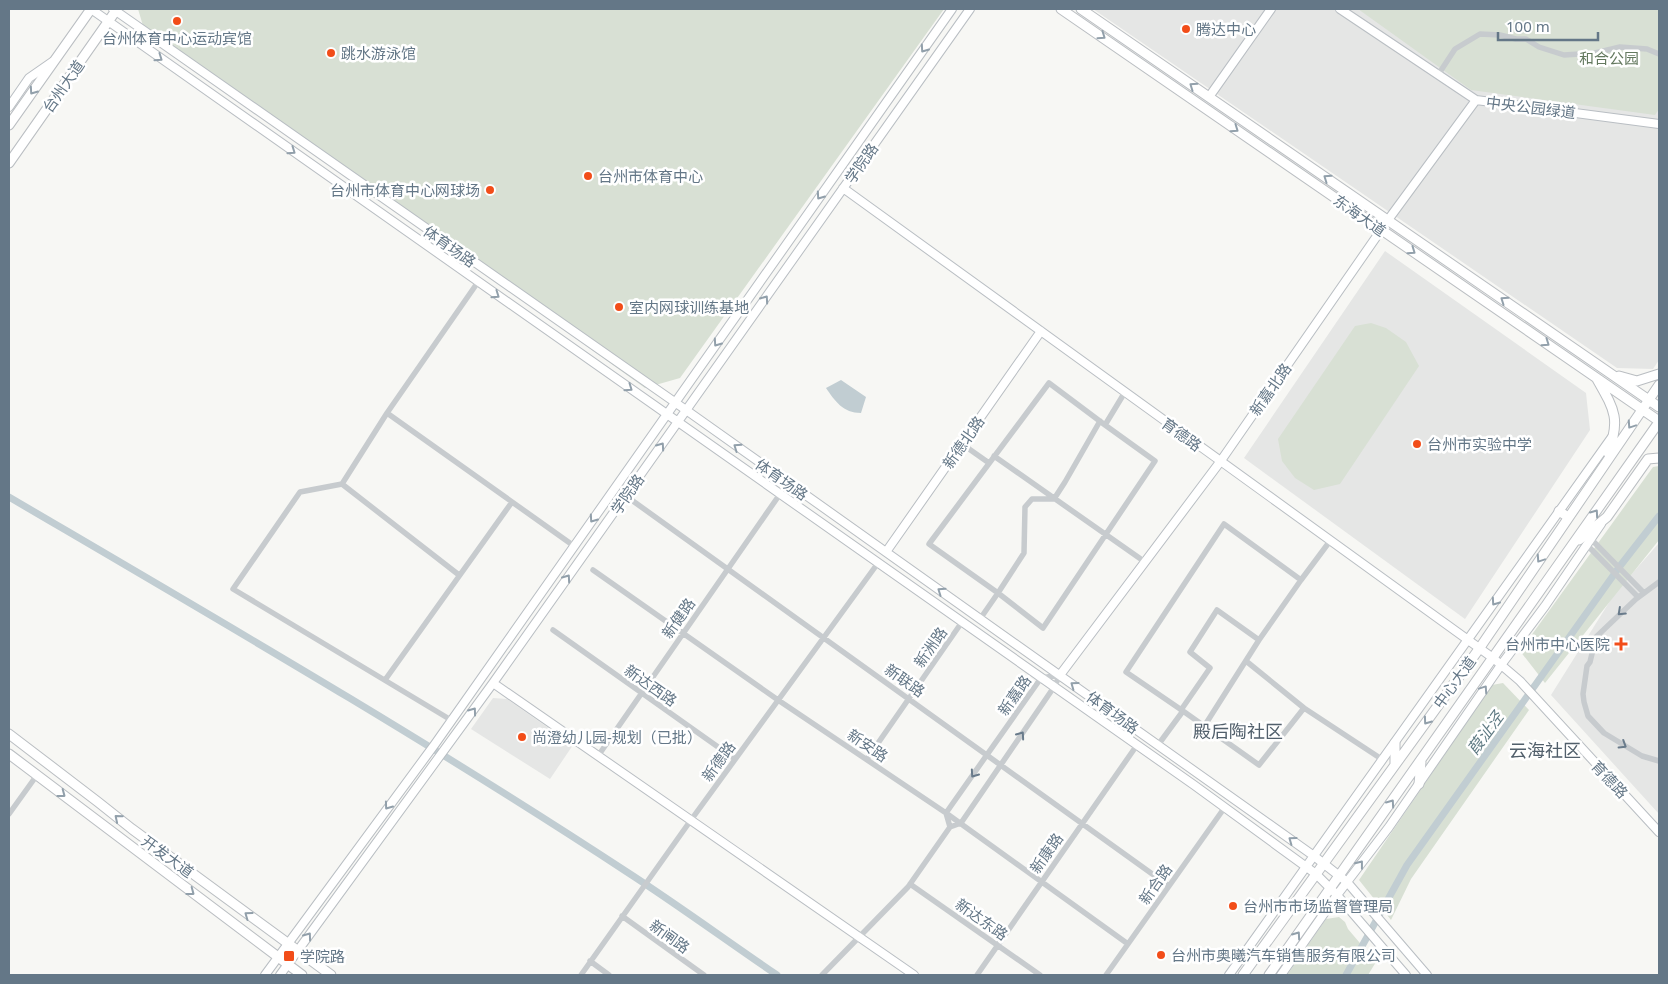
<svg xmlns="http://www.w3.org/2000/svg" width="1668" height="984" viewBox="0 0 1668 984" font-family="'Noto Sans','Noto Sans SC',sans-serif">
<rect width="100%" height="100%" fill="#f7f7f4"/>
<path fill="#e5e6e5" d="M1093,9H1659V360L1653,369L1617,368Z
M1385,251L1586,393L1590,430L1465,619L1244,458Z
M1659,543V814L1551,695L1615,593Z
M493,698L507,699L573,745L550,779L471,729Z"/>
<path fill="#d8e0d4" d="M138,9H944L680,378L645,388L144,29Z
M1358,9H1659V109L1655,115L1471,90Z
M1371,323L1386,328L1406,342L1419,366L1340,484L1314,490L1295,478L1282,461L1278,439L1355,326Z
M1659,466V540L1545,683L1520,651L1653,467Z
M1503,683L1529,710L1411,879L1391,920L1359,880L1492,685Z
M1339,917L1345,922L1348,929L1376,962L1368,975H1287L1326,919Z"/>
<path fill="#c1cdd2" d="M841,380L866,397L861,413C843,413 835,401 826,388Z"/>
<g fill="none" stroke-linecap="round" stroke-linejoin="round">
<path stroke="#c1cdd2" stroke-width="7" d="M9,497C217,619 426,740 627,872C678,905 727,941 777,975
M1346,975L1407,865L1620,566L1659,516"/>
<defs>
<path id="secondary" d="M91,9L1194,785L1316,874L1337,895L1406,975
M113,9L686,410L1314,856L1347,882L1427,975
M1340,9L1476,100L1659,124
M1209,97L1271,9
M9,107L29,78L52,62
M843,188L1493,658L1520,681L1659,832
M886,552L1041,331
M1060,675L1220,462L1388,220L1476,100
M493,683L914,975
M265,975L435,744L952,9
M280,975L493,683L970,9
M1229,975L1612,437
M1281,975L1337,895L1389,827L1501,665L1545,606L1601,524"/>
<path id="primary" d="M1061,9L1659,421
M1081,9L1659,407
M9,125L91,9
M9,163L117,9
M1619,376L1637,381L1659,374
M1597,379C1614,409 1621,419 1608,453
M1559,511L1568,517
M1579,540L1607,517L1648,459L1659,458
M9,734L98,802L132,829L331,975
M1395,743V764
M9,754L302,975
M1419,784L1421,762
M1243,975L1479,649L1659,385
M1269,975L1659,422"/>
</defs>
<use href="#secondary" stroke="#b9bec3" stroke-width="10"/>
<use href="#primary" stroke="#babec2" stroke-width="11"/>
<path stroke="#c7cbce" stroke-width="5.5" d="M1438,75L1455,49L1480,34L1500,35L1516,39H1526L1539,47L1564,55L1595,53L1620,47L1647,49L1659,54
M478,282L387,413L574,546
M387,413L342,484L300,492L233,589L451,720
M1100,421L1065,482L1054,499H1032L1025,507L1024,553L998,593L1043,628L1155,461L1105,425
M962,444L989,463
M994,456L1145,562
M342,484L459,575
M626,496L1169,886
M1591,539L1644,593
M1587,545L1638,597
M593,570L778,700L946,813L1128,944
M1659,582L1636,599L1596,637L1590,662L1587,666L1583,694L1584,702L1588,716L1604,733L1642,756L1659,761
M980,619L998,593L929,544L1049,383L1105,425L1125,392
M553,630L735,759
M1246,661L1304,708L1383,760
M385,680L512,502
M1181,710L1210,668L1190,652L1217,610L1259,640L1301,580
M1183,711L1259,765L1304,708
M1205,725L1259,640
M1158,745L1183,711L1126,672L1224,524L1301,580L1330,541
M598,756L780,494
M867,759L962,622
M9,814L37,775
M950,827L946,813L1041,678L1060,675
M910,884L1040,975
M622,916L704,975
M590,961L609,975
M581,975L691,820L878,563
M822,975L908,887L950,827L961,823L1054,687L1060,675
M977,975L1137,745
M1106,975L1225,807"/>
<use href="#secondary" stroke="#fff" stroke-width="8"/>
<use href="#primary" stroke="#fff" stroke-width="9"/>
</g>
<defs><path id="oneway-chevron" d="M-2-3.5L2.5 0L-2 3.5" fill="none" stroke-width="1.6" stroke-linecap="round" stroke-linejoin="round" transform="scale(1.25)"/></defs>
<g stroke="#92a0ab">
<use href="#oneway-chevron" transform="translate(1102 36) rotate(35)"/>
<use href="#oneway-chevron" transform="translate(924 49) rotate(125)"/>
<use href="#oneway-chevron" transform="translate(159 58) rotate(35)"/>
<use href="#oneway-chevron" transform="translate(1193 86) rotate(-145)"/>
<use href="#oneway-chevron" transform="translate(33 91) rotate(125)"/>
<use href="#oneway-chevron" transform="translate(1235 129) rotate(35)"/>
<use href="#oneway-chevron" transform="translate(292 151) rotate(35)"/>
<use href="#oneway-chevron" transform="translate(1327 178) rotate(-145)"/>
<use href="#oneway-chevron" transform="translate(820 196) rotate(125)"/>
<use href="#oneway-chevron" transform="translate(1412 251) rotate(35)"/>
<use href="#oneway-chevron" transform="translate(496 295) rotate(35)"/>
<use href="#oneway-chevron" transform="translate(765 299) rotate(-55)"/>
<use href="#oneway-chevron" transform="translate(1504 300) rotate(-145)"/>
<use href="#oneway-chevron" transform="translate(717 343) rotate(125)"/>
<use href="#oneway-chevron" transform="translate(1546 343) rotate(35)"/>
<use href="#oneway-chevron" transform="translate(629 388) rotate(35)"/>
<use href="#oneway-chevron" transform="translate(1631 425) rotate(124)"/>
<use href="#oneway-chevron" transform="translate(661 446) rotate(-55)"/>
<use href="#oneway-chevron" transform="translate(737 447) rotate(-145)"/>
<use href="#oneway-chevron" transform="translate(1595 513) rotate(-55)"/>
<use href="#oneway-chevron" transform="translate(593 519) rotate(125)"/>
<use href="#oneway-chevron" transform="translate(1540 559) rotate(124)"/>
<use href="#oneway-chevron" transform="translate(567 578) rotate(-55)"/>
<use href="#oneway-chevron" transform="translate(941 591) rotate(-145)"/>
<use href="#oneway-chevron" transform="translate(1495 602) rotate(125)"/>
<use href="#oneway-chevron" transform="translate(1074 685) rotate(-144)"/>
<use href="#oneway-chevron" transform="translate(1484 689) rotate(-56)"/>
<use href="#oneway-chevron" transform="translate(473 711) rotate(-54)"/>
<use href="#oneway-chevron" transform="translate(1427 721) rotate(126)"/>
<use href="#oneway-chevron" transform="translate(62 794) rotate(37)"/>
<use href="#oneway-chevron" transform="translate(1391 803) rotate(-55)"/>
<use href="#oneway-chevron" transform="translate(388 806) rotate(126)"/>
<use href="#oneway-chevron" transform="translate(118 818) rotate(-140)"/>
<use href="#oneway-chevron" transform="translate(1292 840) rotate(-144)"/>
<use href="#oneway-chevron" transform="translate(1360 864) rotate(-52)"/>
<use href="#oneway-chevron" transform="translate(191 892) rotate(37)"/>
<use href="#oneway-chevron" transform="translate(248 915) rotate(-144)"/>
<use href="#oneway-chevron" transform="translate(1297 935) rotate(-55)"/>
<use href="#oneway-chevron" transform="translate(308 936) rotate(-54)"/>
</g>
<g stroke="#697b8b">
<use href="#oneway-chevron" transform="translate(1621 612) rotate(137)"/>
<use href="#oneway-chevron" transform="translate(1021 735) rotate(-55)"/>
<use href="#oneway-chevron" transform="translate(1623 745) rotate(32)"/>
<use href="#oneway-chevron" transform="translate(974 774) rotate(125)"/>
</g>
<g fill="#f24d19" stroke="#fff" stroke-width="2">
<circle cx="177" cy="21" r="5"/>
<circle cx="1186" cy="29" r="5"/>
<circle cx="331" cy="53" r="5"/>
<circle cx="588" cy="176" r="5"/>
<circle cx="490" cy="190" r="5"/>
<circle cx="619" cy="307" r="5"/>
<circle cx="1417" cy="444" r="5"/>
<path d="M1618.5 636.5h5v5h5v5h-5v5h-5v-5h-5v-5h5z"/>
<circle cx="522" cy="737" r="5"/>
<circle cx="1233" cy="906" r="5"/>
<circle cx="1161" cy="955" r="5"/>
<rect x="283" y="950" width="12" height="12" rx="2.5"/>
</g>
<g text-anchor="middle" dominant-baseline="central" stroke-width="5" stroke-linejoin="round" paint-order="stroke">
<g font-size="15" fill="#647787" stroke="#fff" text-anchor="start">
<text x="1196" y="29">腾达中心</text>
<text x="177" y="38" text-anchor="middle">台州体育中心运动宾馆</text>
<text x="341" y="53">跳水游泳馆</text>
<text x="598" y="176">台州市体育中心</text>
<text x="480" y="190" text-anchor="end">台州市体育中心网球场</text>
<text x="629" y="307">室内网球训练基地</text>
<text x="1427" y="444">台州市实验中学</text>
<text x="1610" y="644" text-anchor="end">台州市中心医院</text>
<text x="532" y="737">尚澄幼儿园-规划（已批）</text>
<text x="1243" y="906">台州市市场监督管理局</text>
<text x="1171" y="955">台州市奥曦汽车销售服务有限公司</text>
<text x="300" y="956">学院路</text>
</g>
<g font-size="15" fill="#64795f" stroke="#fff">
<text x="1609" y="58">和合公园</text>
</g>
<g font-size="15" fill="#647787" stroke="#fff">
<text transform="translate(63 86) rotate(-55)">台州大道</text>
<text transform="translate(1531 107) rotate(7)">中央公园绿道</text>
<text transform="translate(861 163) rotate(-55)">学院路</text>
<text transform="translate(1360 215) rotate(35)">东海大道</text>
<text transform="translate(450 246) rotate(35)">体育场路</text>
<text transform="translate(1270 389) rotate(-55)">新嘉北路</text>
<text transform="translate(1182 434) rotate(36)">育德路</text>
<text transform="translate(963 442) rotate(-55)">新德北路</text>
<text transform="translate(782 479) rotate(35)">体育场路</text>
<text transform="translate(627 494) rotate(-55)">学院路</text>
<text transform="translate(678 618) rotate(-55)">新健路</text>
<text transform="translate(930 647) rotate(-55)">新洲路</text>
<text transform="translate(905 680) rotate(35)">新联路</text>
<text transform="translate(1454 682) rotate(-54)">中心大道</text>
<text transform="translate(651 685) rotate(35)">新达西路</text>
<text transform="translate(1014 695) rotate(-55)">新嘉路</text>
<text transform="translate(1113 712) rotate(36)">体育场路</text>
<text transform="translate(868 745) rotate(34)">新安路</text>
<text transform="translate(718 761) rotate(-54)">新德路</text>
<text transform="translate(1610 779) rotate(47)">育德路</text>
<text transform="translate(1046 853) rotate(-55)">新康路</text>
<text transform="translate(168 856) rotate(36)">开发大道</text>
<text transform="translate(1155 884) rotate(-55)">新合路</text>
<text transform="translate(982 919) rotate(35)">新达东路</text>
<text transform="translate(670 936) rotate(36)">新闸路</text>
</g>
<g font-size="16" font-style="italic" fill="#5f7a83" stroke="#fff">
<text transform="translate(1485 733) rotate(-54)">葭沚泾</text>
</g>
<g font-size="18" fill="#52606c" stroke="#fff">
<text x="1238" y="731">殿后陶社区</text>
<text x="1545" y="750">云海社区</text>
</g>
</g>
<rect width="1668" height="984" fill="none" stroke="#647787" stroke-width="20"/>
<path d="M1498 32v8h100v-8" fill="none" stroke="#647787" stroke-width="2.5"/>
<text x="1506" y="32" font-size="15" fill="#647787" stroke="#ffffff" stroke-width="4" paint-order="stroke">100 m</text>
</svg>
